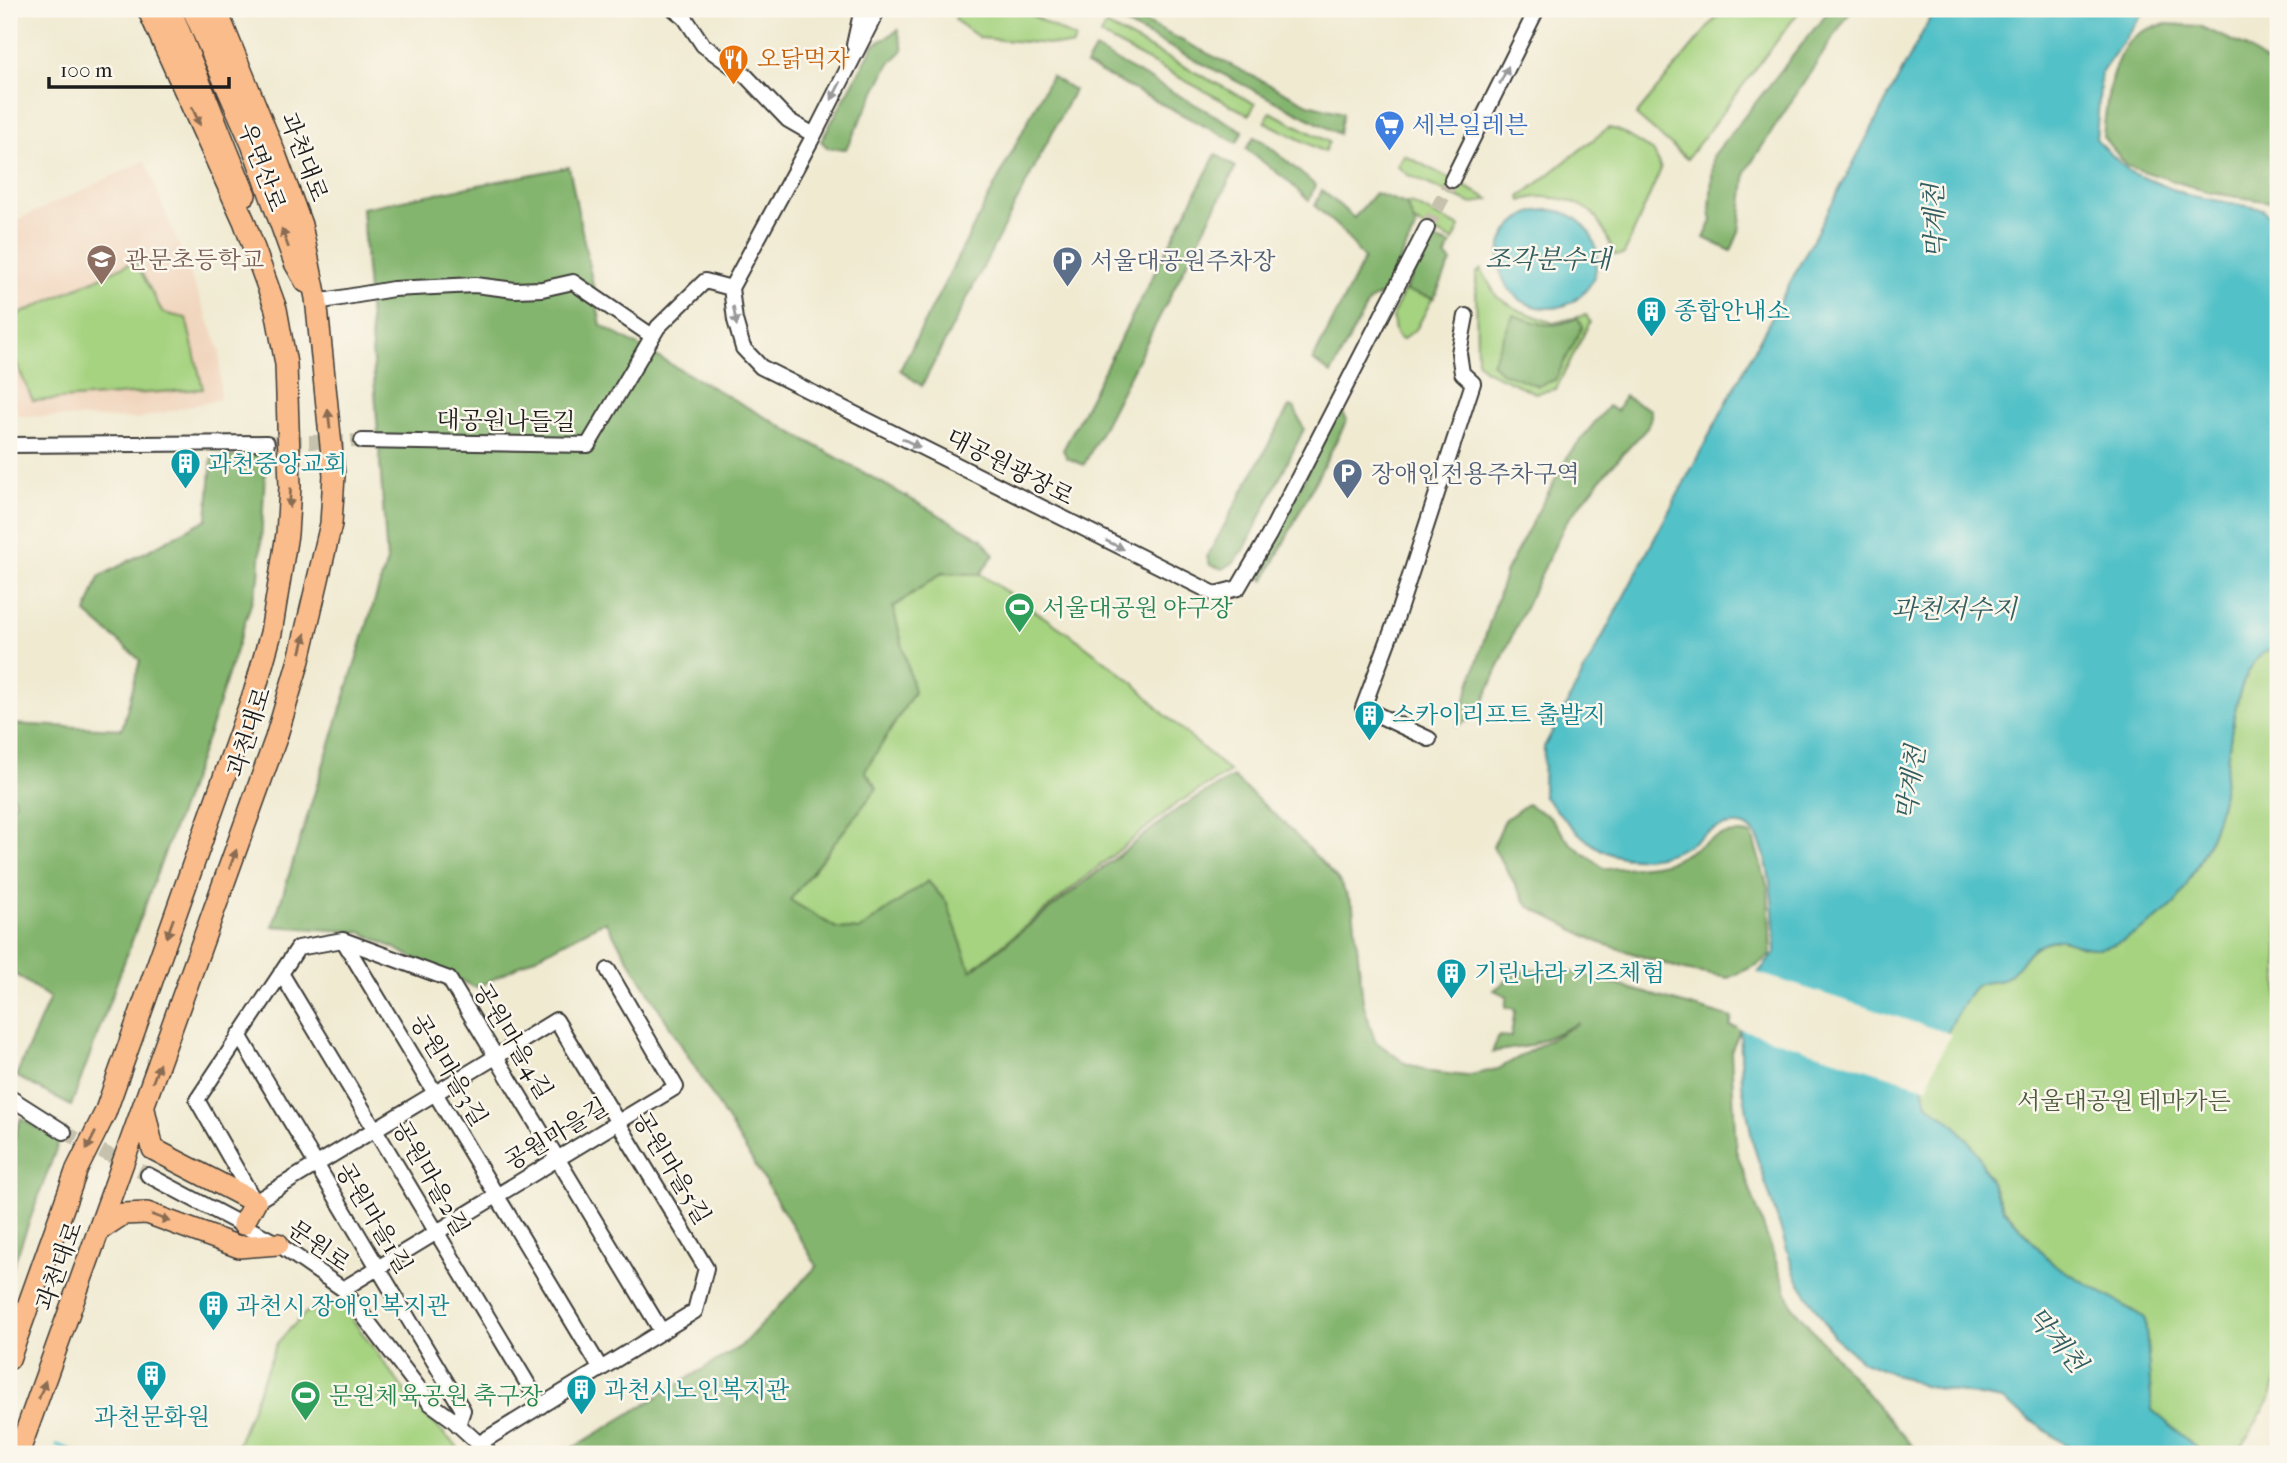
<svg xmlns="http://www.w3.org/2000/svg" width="2287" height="1463" viewBox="0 0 2287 1463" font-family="'IM FELL French Canon','Noto Serif KR',serif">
<rect width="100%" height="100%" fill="#fbf7ec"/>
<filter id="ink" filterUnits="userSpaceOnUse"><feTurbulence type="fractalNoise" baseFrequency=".0143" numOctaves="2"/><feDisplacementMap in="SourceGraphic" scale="14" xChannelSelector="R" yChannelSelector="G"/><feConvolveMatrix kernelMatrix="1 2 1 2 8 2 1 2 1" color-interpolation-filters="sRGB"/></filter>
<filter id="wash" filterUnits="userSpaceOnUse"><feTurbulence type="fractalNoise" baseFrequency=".00686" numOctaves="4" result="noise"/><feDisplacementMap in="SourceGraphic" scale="28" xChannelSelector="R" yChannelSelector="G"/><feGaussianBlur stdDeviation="1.57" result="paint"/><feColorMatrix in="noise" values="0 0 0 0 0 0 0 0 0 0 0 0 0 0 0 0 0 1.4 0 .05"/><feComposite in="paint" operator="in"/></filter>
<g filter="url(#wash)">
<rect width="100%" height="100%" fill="#f0ead1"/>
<path fill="#f1d5bd" d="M145,161L220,350V399L137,419L19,416L9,396V224Z"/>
<path fill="#a6d380" stroke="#61784e" stroke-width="2" d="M958,9H1020L1076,39L1072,46L980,38L955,20Z
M1723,9H1801L1687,159L1636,115Z
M1106,25L1255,104L1249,115L1100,35Z
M1270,112L1329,142L1324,152L1265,122Z
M1608,128L1618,130L1654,152L1661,169L1624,254L1615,255C1609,243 1603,225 1594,215C1579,199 1541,192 1521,201L1520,197Z
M1404,155L1489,199L1472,204L1408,175L1397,166Z
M1410,203L1460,227L1453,241L1414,222L1406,204Z
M1430,238L1451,245L1445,256L1451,262L1417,328L1402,340C1393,334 1394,324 1393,314Z
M135,261L163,313L186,318L203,389L33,401L9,347V319Z
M1481,269L1497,297L1521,311L1553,323L1586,315L1590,322L1556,389L1535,393L1485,370L1477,361L1476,274Z
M942,573L980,574L1078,640L1135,684L1164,714L1230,772L1176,804L970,971L947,903L928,881L859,930L837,928L790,900L877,788L865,771L914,692L893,607Z
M2278,645V1375L2271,1396L2238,1454H2204L2152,1411L2145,1318L2053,1264L2004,1209L1975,1149L1954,1124L1927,1104C1926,1099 1924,1094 1924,1089C1926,1073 1964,995 1976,986C1985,979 1998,985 2010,975C2023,964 2026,949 2043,943C2066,934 2074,948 2094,948C2118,949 2155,922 2172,906C2180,900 2184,889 2189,880C2204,855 2215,830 2221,802C2230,761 2229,686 2260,656C2265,651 2272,648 2278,645Z
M332,1303L344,1308L413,1402L464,1454H234L277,1343L305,1313Z"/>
<path fill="#84b56e" stroke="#506845" stroke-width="2" d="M1110,9H1124L1137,18L1308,104L1343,113L1339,134L1108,15Z
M1830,9H1852L1746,171L1739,232L1731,251L1704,238L1712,221L1710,212L1713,156Z
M2166,24L2199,26L2245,46L2278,72V201L2271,202L2211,193L2127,166L2103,137C2106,106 2110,50 2140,33C2147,28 2157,27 2166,24Z
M898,30L903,50L889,64L846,149L828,148L821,141L874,45Z
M1095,49L1243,131L1237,143L1086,65Z
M1051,76L1074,90L922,386L900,370Z
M1254,137L1264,142L1315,185L1309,201L1288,181L1246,149Z
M1216,154L1235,167L1234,171L1084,465L1067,458L1063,450Z
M569,167L601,325L982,539L994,555L980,574L942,573L893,607L914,692L865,771L877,788L790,900L836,928L859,930L928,881L947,903L971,971L1179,808L1233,777L1285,824L1338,879L1353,907L1363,1002L1375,1041L1405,1063L1431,1072L1466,1076L1498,1069L1579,1023L1529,1046L1492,1052L1499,1036L1511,1037L1515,1009L1505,1007L1507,996L1494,990L1518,972L1555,967L1732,1018L1730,1026L1741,1028L1731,1051L1736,1150L1792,1306L1919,1454H563L741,1346L817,1266L605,921L476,988L361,932L273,926L387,561L362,208Z
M1322,190L1354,218L1375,193L1406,204L1416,227L1384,293L1369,301L1331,374L1313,360L1364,259L1341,230L1315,206Z
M1430,238L1451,245L1445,256L1451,262L1434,298L1405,291Z
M1513,315C1539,324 1551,330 1577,318L1583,326L1555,380L1538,386L1501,372L1492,363Z
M1624,396L1651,410V417L1647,428L1609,469L1566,522L1515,629L1477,717L1457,725L1506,571L1569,454L1608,406L1617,411Z
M1289,407H1294L1304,429L1243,552L1234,562L1223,569L1210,565L1207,557Z
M1340,408L1347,420L1264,581L1256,573Z
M266,455L259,579L211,727L71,1106L16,1076L50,998L9,970V810L16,802L9,790V724L122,729L140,660L86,613L99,577L207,519L212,457Z
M1527,804L1550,817L1570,843L1605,869C1622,868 1656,867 1671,861C1699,849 1718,826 1752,835L1768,888L1771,955L1757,965L1728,978L1684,970L1598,942L1528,906L1493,847L1505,820Z
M21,1118L59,1141L9,1277V1154Z"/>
<path fill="#53c1c8" stroke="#386e72" stroke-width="2" d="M1935,9H2146L2101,73L2096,140L2130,172L2187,195L2263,209L2278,225V645C2272,648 2265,651 2260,656C2229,686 2230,761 2221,802C2215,830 2204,855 2189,880C2184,889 2180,900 2172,906C2155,922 2118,949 2094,948C2074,948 2066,934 2043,943C2026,949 2023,964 2010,975C1998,985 1985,979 1976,986C1964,995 1926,1073 1924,1089C1924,1094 1926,1099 1927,1104L1954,1124L1975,1149L2004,1210L2053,1264L2145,1318L2152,1410L2204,1454H2079L2002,1400L1923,1386L1863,1362L1834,1337L1796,1277L1753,1144L1742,1084L1740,1025L1758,973L1775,953C1774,927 1773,840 1747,827C1737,822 1720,826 1710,831C1702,834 1696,841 1688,845C1668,858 1634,862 1611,854C1584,845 1563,816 1543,796L1544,747Z
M1499 259a49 49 0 1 1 98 0a49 49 0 1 1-98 0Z"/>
<path fill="#f0ead1" d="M1755,972L1951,1034L1933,1070L1928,1088L1737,1028Z"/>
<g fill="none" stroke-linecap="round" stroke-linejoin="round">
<path stroke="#53c1c8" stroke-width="3.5" d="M57,1445L81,1454"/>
</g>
</g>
<g filter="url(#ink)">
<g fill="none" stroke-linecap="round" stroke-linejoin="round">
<path stroke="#c6c1ad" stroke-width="14" stroke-dasharray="14 7" stroke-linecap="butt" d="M1427,228L1452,180
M267,443L362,441
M64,1132L148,1175"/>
<defs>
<path id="minor" d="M674,9L685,18L703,45L746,76L788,120L814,135
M878,9L814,135L731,288L735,320L743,348L761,367L1215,594L1238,588L1269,535L1427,228
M854,45L862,9
M1452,180L1537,9
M317,302L393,289L475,285L515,290L542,289L573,282L652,336
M362,441L588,445L658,327L705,281L731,288
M9,445L267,443
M1429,739L1363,708L1394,625L1473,383L1462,373L1459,353L1466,316
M343,940L601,1369
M281,973L541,1406
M239,1035L463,1410L458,1425
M9,1097L64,1132
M148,1175L278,1244L343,1289L430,1403L452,1419L490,1454
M343,1289L676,1087L608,970
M480,1443C552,1399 624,1355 695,1311L706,1268L556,1020C456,1082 355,1140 255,1202L197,1100L298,948L343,940L449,979L662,1332"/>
<path id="highway" d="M170,9L245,195
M193,9L252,144L295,263L306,282
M144,1109L153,1149L255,1202L243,1224
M99,1230L123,1214L147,1213L239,1247L278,1244
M9,1359L77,1169L105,1113L255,690L271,633L287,534L290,487L286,364L276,309L244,221L148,9
M18,1454L276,738L299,660L331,524L334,475L316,298L301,225L275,154L216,9"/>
</defs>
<use href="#minor" stroke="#3c3b37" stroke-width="18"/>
<use href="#highway" stroke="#3c3b37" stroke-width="24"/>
<use href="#minor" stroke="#fff" stroke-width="14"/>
<use href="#highway" stroke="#f9bc8a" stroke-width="21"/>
</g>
<defs><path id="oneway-solid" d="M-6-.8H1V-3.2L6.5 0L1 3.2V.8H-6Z" transform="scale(1.75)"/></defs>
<g fill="#999">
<use href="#oneway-solid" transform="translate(1504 75) rotate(-64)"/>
<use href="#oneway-solid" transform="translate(836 91) rotate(117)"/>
<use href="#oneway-solid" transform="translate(735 316) rotate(80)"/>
<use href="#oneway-solid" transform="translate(911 443) rotate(27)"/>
<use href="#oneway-solid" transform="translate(1115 545) rotate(26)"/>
</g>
<g fill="#8a6c53">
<use href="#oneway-solid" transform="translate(196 116) rotate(66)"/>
<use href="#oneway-solid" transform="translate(285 238) rotate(-110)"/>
<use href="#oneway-solid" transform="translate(329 419) rotate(-96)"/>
<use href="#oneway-solid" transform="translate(290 498) rotate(94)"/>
<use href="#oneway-solid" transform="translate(303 643) rotate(-76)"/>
<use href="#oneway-solid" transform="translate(233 859) rotate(-70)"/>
<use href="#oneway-solid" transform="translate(170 928) rotate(110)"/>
<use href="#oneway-solid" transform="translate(156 1073) rotate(-70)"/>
<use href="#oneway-solid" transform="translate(91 1141) rotate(117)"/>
<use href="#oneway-solid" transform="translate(161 1218) rotate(20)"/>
<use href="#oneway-solid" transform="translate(42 1390) rotate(-70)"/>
</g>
</g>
<defs>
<symbol id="restaurant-pin" viewBox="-11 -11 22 30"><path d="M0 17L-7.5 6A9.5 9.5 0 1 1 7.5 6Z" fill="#e8710a" stroke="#fbf7ec"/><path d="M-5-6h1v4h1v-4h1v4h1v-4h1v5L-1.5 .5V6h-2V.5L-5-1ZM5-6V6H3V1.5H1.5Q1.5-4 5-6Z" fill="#fff"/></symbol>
<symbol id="supermarket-pin" viewBox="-11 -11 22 30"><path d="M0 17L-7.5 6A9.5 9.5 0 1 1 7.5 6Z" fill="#3f7fe0" stroke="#fbf7ec"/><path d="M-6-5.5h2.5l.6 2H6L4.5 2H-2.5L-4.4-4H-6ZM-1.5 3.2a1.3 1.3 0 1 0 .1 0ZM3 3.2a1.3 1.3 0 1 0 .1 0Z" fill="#fff"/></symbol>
<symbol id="school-pin" viewBox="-11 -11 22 30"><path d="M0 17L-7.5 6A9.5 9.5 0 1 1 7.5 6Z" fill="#8d6e63" stroke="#fbf7ec"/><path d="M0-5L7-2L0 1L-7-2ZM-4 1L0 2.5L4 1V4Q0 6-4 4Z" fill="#fff"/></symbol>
<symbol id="parking-pin" viewBox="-11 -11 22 30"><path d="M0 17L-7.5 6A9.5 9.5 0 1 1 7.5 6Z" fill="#5c6f8a" stroke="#fbf7ec"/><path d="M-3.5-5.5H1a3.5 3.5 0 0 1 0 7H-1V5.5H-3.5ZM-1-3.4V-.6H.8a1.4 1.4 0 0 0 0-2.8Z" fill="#fff"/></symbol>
<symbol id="building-pin" viewBox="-11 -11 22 30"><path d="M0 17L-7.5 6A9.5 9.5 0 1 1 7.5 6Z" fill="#0f9aa8" stroke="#fbf7ec"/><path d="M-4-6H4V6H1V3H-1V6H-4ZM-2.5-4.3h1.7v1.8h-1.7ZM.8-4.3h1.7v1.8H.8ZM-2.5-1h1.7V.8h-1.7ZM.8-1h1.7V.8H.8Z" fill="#fff"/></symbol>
<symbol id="stadium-pin" viewBox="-11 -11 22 30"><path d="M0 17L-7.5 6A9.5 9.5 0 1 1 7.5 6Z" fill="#2e9e5b" stroke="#fbf7ec"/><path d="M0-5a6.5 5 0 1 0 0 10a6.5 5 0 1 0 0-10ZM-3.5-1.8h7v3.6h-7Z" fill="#fff"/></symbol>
</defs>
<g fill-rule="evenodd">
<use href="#restaurant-pin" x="716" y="42" width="35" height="47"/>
<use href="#supermarket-pin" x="1372" y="108" width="35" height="47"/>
<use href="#school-pin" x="84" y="242" width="35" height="47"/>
<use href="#parking-pin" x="1050" y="244" width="35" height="47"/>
<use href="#building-pin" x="1634" y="294" width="35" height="47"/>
<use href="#building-pin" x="168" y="446" width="35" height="47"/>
<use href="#parking-pin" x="1330" y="456" width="35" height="47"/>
<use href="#stadium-pin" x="1002" y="590" width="35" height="47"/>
<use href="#building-pin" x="1352" y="698" width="35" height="47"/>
<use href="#building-pin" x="1434" y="956" width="35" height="47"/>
<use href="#building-pin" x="196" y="1288" width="35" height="47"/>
<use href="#building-pin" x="134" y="1358" width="35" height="47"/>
<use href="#building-pin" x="564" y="1372" width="35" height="47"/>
<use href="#stadium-pin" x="288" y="1378" width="35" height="47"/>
</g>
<g text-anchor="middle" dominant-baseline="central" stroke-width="5" stroke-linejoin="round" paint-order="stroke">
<g font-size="24" fill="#c56008" stroke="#fbf7ec" text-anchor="start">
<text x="757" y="59">오닭먹자</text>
</g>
<g font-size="24" fill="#366cbe" stroke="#fbf7ec" text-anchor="start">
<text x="1412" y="125">세븐일레븐</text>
</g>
<g font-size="24" fill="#1c1c1c" stroke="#fbf7ec">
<text transform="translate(304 157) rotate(69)">과천대로</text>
<text transform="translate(262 167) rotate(69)">우면산로</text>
<text transform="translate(506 421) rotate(1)">대공원나들길</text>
<text transform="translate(1010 467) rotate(27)">대공원광장로</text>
<text transform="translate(249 732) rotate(-72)">과천대로</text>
<text transform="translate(513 1041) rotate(59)">공원마을4길</text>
<text transform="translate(449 1070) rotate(59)">공원마을3길</text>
<text transform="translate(556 1134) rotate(-31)">공원마을길</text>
<text transform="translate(672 1168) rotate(59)">공원마을5길</text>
<text transform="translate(431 1178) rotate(60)">공원마을2길</text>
<text transform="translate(374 1218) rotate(59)">공원마을1길</text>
<text transform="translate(319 1246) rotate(35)">문원로</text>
<text transform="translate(59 1266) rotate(-70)">과천대로</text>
</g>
<g font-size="24" fill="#785e54" stroke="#fbf7ec" text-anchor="start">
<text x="125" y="260">관문초등학교</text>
</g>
<g font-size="24" fill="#4e5e75" stroke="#fbf7ec" text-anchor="start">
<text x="1090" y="261">서울대공원주차장</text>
<text x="1371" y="474">장애인전용주차구역</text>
</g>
<g font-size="24" fill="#0d838f" stroke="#fbf7ec" text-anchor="start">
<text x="1674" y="311">종합안내소</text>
<text x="208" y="464">과천중앙교회</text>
<text x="1392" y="715">스카이리프트 출발지</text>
<text x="1474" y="973">기린나라 키즈체험</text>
<text x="236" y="1306">과천시 장애인복지관</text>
<text x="604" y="1390">과천시노인복지관</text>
<text x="152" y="1417" text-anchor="middle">과천문화원</text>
</g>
<g font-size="24" fill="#27864d" stroke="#fbf7ec" text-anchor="start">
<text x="1042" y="608">서울대공원 야구장</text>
<text x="329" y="1396">문원체육공원 축구장</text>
</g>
<g font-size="24" fill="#4c5c3f" stroke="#fbf7ec">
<text x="2124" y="1101">서울대공원 테마가든</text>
</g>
<g font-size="26" font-style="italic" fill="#325e61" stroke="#fbf7ec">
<text transform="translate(1935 221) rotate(-92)">막계천</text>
<text x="1548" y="259">조각분수대</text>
<text x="1954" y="609">과천저수지</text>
<text transform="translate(1911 783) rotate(-82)">막계천</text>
<text transform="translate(2057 1340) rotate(50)">막계천</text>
</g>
</g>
<rect width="2287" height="1463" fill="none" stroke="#fbf7ec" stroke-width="35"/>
<path d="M49 77v10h180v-10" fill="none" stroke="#1c1c1c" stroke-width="3.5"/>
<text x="60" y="77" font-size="21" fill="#1c1c1c" stroke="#fbf7ec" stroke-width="5" paint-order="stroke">100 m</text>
</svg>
